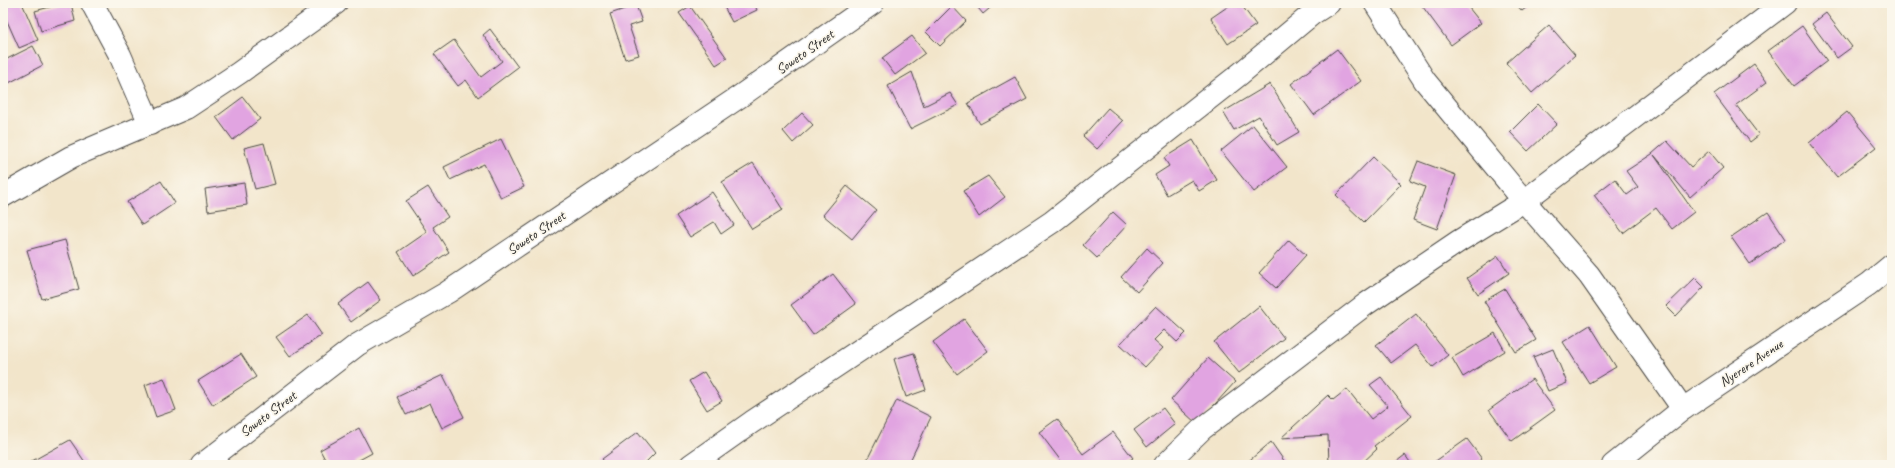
<svg xmlns="http://www.w3.org/2000/svg" width="1895" height="468" viewBox="0 0 1895 468" font-family="Caveat,sans-serif">
<rect width="100%" height="100%" fill="#fbf7ec"/>
<filter id="ink" filterUnits="userSpaceOnUse"><feTurbulence type="fractalNoise" baseFrequency=".025" numOctaves="2"/><feDisplacementMap in="SourceGraphic" scale="8" xChannelSelector="R" yChannelSelector="G"/><feConvolveMatrix kernelMatrix="1 2 1 2 8 2 1 2 1" color-interpolation-filters="sRGB"/></filter>
<filter id="wash" filterUnits="userSpaceOnUse"><feTurbulence type="fractalNoise" baseFrequency=".012" numOctaves="4" result="noise"/><feDisplacementMap in="SourceGraphic" scale="16" xChannelSelector="R" yChannelSelector="G"/><feGaussianBlur stdDeviation="0.9" result="paint"/><feColorMatrix in="noise" values="0 0 0 0 0 0 0 0 0 0 0 0 0 0 0 0 0 1.4 0 .05"/><feComposite in="paint" operator="in"/></filter>
<g filter="url(#wash)">
<rect width="100%" height="100%" fill="#f2e5ca"/>
<g id="blocks">
<path fill="#e1a4e1" d="M3,3H22L38,40L19,48L3,12Z
M64,3H71L75,21L41,31L35,11Z
M722,3H754L757,10L732,22Z
M974,3H996L983,14Z
M1233,3H1240L1256,25L1228,44L1211,18Z
M1420,3H1465L1481,23L1451,45Z
M1515,3H1532L1522,11Z
M636,5L642,22L629,26L639,55L625,59L610,14Z
M690,6L727,58L716,65L679,13Z
M952,6L966,21L940,46L926,32Z
M1826,13L1852,47L1837,58L1812,24Z
M1549,25L1575,55L1532,93L1506,63Z
M1802,26L1827,61L1794,86L1768,51Z
M490,29L518,67L478,97L466,80L458,86L434,54L454,40L481,77L502,61L483,35Z
M912,36L925,53L895,75L882,58Z
M33,46L43,65L3,86V61Z
M1337,49L1361,81L1314,115L1291,84Z
M1754,64L1767,82L1736,105L1759,135L1750,142L1714,94Z
M912,72L924,106L950,93L958,105L910,129L888,86Z
M1015,77L1027,99L980,124L968,103Z
M1270,84L1299,132L1277,145L1259,116L1234,130L1223,112Z
M243,97L260,119L233,140L216,117Z
M1538,104L1557,124L1528,151L1510,132Z
M1108,108L1123,121L1097,149L1083,136Z
M1847,112L1876,147L1837,177L1809,143Z
M802,113L813,125L793,143L783,131Z
M1253,125L1287,167L1254,192L1221,151Z
M501,139L524,187L501,198L484,164L450,180L444,167Z
M1193,140L1217,180L1199,191L1192,180L1167,195L1155,175L1169,166L1164,158Z
M1667,141L1691,167L1709,151L1723,168L1690,197L1654,155L1694,212L1672,229L1656,208L1623,233L1594,195L1615,179L1627,195L1638,187L1626,171L1652,154Z
M264,143L275,184L255,189L244,148Z
M1373,157L1401,184L1364,222L1336,195Z
M1418,161L1456,175L1437,229L1413,220L1425,187L1410,181Z
M753,163L783,210L752,229L722,182Z
M988,176L1005,197L979,217L963,191Z
M161,181L175,203L142,225L127,202Z
M244,183L247,205L208,211L205,189Z
M847,186L876,210L852,239L823,215Z
M428,187L448,217L433,227L449,252L413,276L398,252L427,232L406,201Z
M712,192L734,225L721,234L714,222L690,237L676,216Z
M1113,212L1127,225L1097,258L1083,245Z
M1768,212L1786,239L1750,264L1731,237Z
M65,240L79,289L42,299L27,250Z
M1289,240L1306,255L1276,288L1259,273Z
M1147,248L1163,263L1137,292L1121,277Z
M1498,256L1509,273L1478,294L1467,278Z
M833,274L856,304L813,335L791,305Z
M1695,278L1704,287L1676,316L1666,306Z
M368,282L381,300L351,322L338,304Z
M1505,289L1536,340L1516,352L1484,301Z
M1156,306L1186,333L1177,342L1164,330L1154,340L1163,348L1145,367L1120,344Z
M1259,306L1284,338L1239,373L1214,342Z
M1416,314L1448,355L1433,367L1415,345L1391,363L1376,345Z
M308,315L322,335L290,356L276,337Z
M964,319L988,351L957,374L933,342Z
M1590,325L1616,367L1589,383L1563,342Z
M1495,333L1505,351L1463,377L1452,358Z
M1553,349L1567,383L1548,391L1533,357Z
M914,353L926,390L906,397L894,359Z
M241,354L256,377L213,405L198,381Z
M1208,358L1235,382L1197,424L1171,400Z
M704,372L722,401L707,410L689,381Z
M443,375L464,417L442,428L430,403L406,415L397,397Z
M1381,377L1412,416L1374,446L1377,449L1360,465H1329L1328,435L1281,438L1328,395L1333,400L1347,389L1371,419L1388,406L1370,385Z
M164,378L176,410L156,417L145,385Z
M1532,379L1555,410L1512,441L1489,410Z
M897,400L931,417L908,465H872L866,462Z
M1163,408L1175,424L1147,447L1134,430Z
M1057,419L1083,454L1113,432L1133,458L1123,465H1064L1039,432Z
M359,428L372,453L350,465H328L320,450Z
M638,432L655,453L643,465H607L602,459Z
M1467,439L1482,459L1473,465H1430Z
M70,440L87,465H25Z
M1271,442L1287,465H1244Z
M1405,455L1412,465H1392Z"/>
</g>
</g>
<g filter="url(#ink)">
<use href="#blocks" fill-opacity="0" stroke="#494743" stroke-width="1"/>
<g fill="none" stroke-linecap="round" stroke-linejoin="round">
<defs>
<path id="minor" d="M92,3L120,55L150,124
M1375,3L1425,81L1524,201L1589,275L1683,409
M3,196L71,157L186,108L239,73L336,3
M202,465L357,345L448,292L739,97L873,3
M691,465L752,422L1052,222L1240,74L1312,14L1329,3
M1165,465L1202,429L1366,304L1459,241L1524,201L1785,3"/>
<path id="major" d="M1613,465L1683,409L1869,284L1892,265"/>
</defs>
<use href="#minor" stroke="#494743" stroke-width="24"/>
<use href="#major" stroke="#494743" stroke-width="24"/>
<use href="#minor" stroke="#fff" stroke-width="22"/>
<use href="#major" stroke="#fff" stroke-width="22"/>
</g>
</g>
<g text-anchor="middle" dominant-baseline="central" stroke-width="3.5" stroke-linejoin="round" paint-order="stroke">
<g font-size="14" fill="#2b2b2b" stroke="#fbf7ec">
<text transform="translate(805 52) rotate(-35)">Soweto Street</text>
<text transform="translate(536 233) rotate(-34)">Soweto Street</text>
<text transform="translate(1751 363) rotate(-34)">Nyerere Avenue</text>
<text transform="translate(268 414) rotate(-37)">Soweto Street</text>
</g>
</g>
<rect width="1895" height="468" fill="none" stroke="#fbf7ec" stroke-width="16"/>
</svg>
